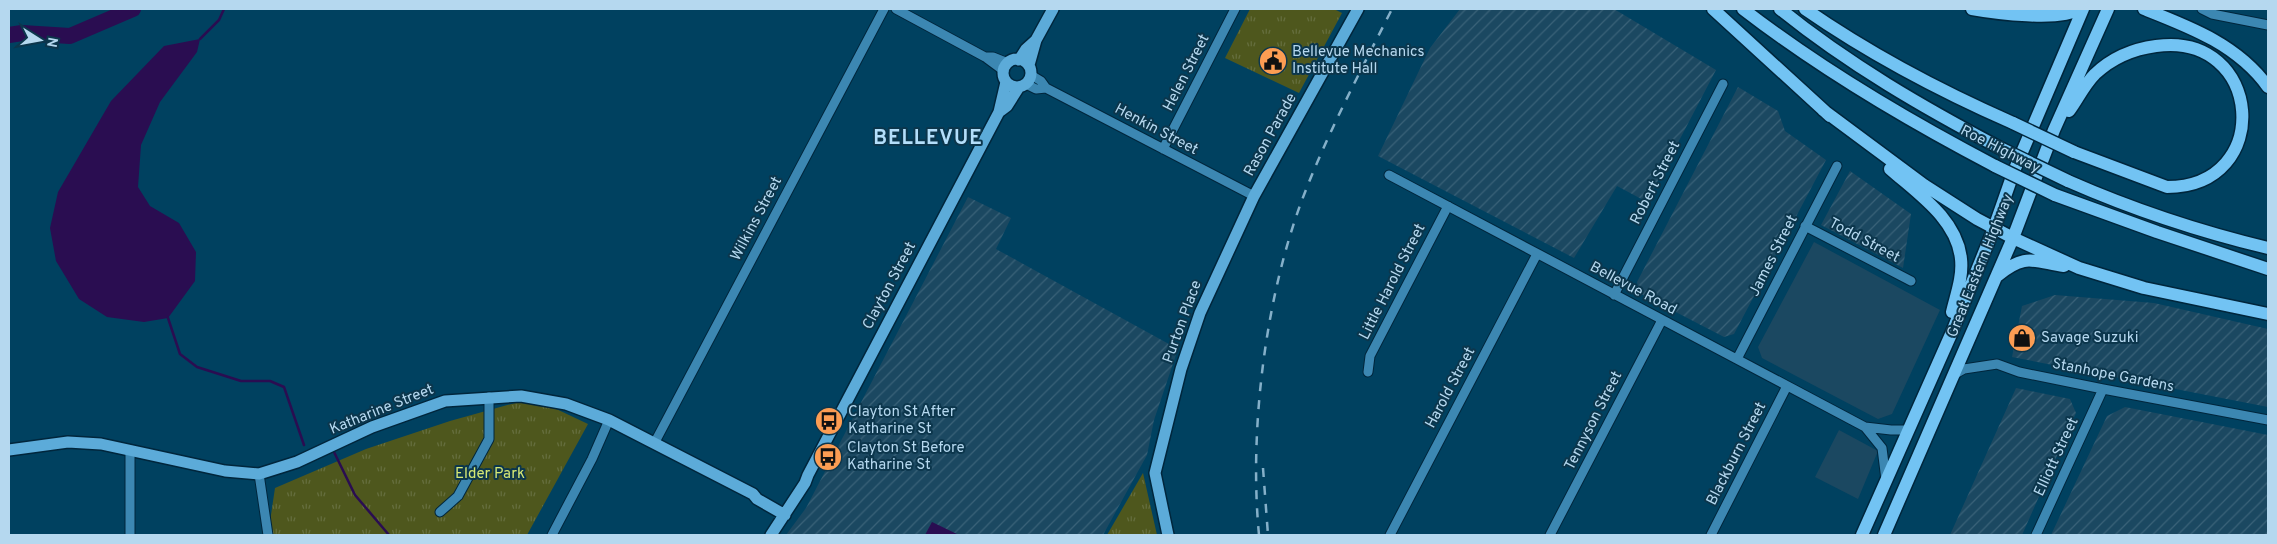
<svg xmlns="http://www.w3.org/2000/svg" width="2277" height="544" viewBox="0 0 2277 544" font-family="Overpass,sans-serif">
<defs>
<pattern id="industrial-furrows" width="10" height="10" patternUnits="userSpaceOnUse" patternTransform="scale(1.25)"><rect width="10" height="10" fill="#1b4861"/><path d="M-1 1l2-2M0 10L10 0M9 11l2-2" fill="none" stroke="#3a6278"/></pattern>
<pattern id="grass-tufts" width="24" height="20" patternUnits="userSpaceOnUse" patternTransform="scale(1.25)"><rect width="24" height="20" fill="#4e571d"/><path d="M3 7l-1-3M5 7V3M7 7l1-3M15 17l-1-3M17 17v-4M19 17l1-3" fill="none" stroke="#656e3e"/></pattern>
</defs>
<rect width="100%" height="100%" fill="#004160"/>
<path fill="#1b4861" d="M1814,242L1940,310L1892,414L1878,419L1762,358L1758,347Z
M1839,430L1878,451L1858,499L1815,477Z"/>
<path fill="url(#industrial-furrows)" d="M1460,9H1614L1716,70L1647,202L1617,186L1574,258L1378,156L1430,48Z
M1738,87L1778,111L1785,131L1826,160L1734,334L1724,337L1639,293L1637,282Z
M1850,171L1911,214L1903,268L1821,225Z
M968,197L1011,218L996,249L1178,349L1154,420L1147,455L1103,535H786L806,508Z
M2055,295L2154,303L2268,329V407L2012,357L2022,306Z
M2016,388L2070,399L2076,413L2022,535H1950Z
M2125,407L2268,435V535H2051L2107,416Z"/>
<path fill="url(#grass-tufts)" d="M1250,9H1334L1342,13L1299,93L1225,58Z
M533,398L588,424L527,535H268L275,488L366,449L450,421Z
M1143,473L1157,535H1107Z"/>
<path fill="#2a0d51" d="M200,39L197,52L160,102L141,145L138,187L150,206L179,223L196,252L195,281L168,318L144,322L107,317L79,299L56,261L50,228L58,192L111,101L164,46Z
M932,522L959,535H925Z"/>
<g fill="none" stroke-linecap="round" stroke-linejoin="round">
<path stroke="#2a0d51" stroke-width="2.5" d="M200,39L219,20L224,9
M168,318L180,354L197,367L241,381H270L284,387L304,445
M334,452L355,495L389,535"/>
<path stroke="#2a0d51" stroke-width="16" d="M9,35L22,33L70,36L133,9"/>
<defs>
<path id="minor" d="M896,9L985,57L1004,71
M2202,9L2212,14L2268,25
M985,57H993L1008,63
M1031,75L1041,81L1046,88L1254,196
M1026,84L1036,89L1046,88
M1163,149L1235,9
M1389,175L1865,427L1891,430H1908
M1805,226L1911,281
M1614,295L1723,84
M1737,359L1837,166
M1368,372L1370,356L1448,206
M1955,374L1964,369L1997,364L2019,372L2103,389L2268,420
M1865,427L1882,448L1886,480
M655,442L884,9
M259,474L268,535
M440,512L458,496L489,439V397
M130,535V451
M552,535L592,459L609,420
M1390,535L1537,254
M1550,535L1662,320
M1711,535L1787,386
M2036,535L2103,389"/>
<path id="major" d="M1003 73a14 14 0 1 1 28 0a14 14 0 1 1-28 0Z
M1019,60L1026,49L1036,40
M1029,65L1036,40L1053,9
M999,112L1007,106L1019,87
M9,450L68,442L101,444L225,471L259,474L297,462L372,427L445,401L521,396L566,404L609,420L753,494L757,499L785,515
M771,535L805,483L808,475L999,112L1006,82
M1168,535L1155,473L1181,369L1200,313L1254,196L1358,9"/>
<path id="highway" d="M1713,9L1830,116
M1743,9C1822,70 1907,120 1995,166
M1780,9C1848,64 1924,108 2002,149
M1805,9C1870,54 1940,91 2013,123
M1972,9C1994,13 2061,22 2079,9
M2144,9C2190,27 2238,45 2268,87
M1823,110L1924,185L1977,219L2013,238L2079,268L2144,288L2268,314
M2069,111C2078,99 2084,85 2095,74C2112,58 2133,49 2156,46C2263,31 2275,187 2167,187L2074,152
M1890,169C1917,193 1957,219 1961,259C1963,277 1956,295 1952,312
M2068,181C2134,210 2197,231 2268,248
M2055,195L2157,232L2268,269
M1997,276C2025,253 2032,261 2064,266
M1862,535L1952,332L1994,228L2014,171L2083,9
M1884,535L2013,238L2054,130L2108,9"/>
</defs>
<use href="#minor" stroke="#00263c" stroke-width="11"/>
<use href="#major" stroke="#00263c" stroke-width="14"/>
<use href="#highway" stroke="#00263c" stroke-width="15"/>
<use href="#minor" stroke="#3c87b2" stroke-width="9"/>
<use href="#major" stroke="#5cabd9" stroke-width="11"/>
<use href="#highway" stroke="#72c3f3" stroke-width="12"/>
<path stroke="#85b0c9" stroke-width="2.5" stroke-dasharray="9 9" stroke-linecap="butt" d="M1263,468L1268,535
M1259,535C1249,431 1265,299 1302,200C1327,134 1360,72 1392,9"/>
<defs>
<path id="highway-bridge" d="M2013,123L2074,152
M2002,149L2068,181
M1995,166L2055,195"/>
</defs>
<use href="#highway-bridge" stroke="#00263c" stroke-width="15" stroke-linecap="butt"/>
<use href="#highway-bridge" stroke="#72c3f3" stroke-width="12"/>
</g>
<defs>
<symbol id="civic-disc" viewBox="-11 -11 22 22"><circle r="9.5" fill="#fc9d53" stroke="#0c364c"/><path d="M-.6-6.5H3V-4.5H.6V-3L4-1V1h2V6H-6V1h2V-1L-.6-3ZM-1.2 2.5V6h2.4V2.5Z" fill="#111"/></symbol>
<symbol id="shop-disc" viewBox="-11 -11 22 22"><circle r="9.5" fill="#fc9d53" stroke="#0c364c"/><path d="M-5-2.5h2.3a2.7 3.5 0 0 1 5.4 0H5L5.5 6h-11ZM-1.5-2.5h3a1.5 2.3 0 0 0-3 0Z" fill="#111"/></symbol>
<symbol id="bus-disc" viewBox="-11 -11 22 22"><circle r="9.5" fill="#fc9d53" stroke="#0c364c"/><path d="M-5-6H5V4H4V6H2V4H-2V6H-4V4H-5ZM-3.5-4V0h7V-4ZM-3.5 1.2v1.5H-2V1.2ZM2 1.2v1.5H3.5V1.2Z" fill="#111"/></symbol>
</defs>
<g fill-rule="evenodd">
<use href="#civic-disc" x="1257" y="45" width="32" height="32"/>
<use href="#shop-disc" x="2006" y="322" width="32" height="32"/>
<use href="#bus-disc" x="813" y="405" width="32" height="32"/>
<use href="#bus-disc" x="812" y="441" width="32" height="32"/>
</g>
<g text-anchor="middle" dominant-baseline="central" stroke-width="4" stroke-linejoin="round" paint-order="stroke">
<g font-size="15" fill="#b5d8ef" stroke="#0c364c" text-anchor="start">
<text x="1292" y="52">Bellevue Mechanics<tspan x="1292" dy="17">Institute Hall</tspan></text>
<text x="2041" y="338">Savage Suzuki</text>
<text x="848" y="412">Clayton St After<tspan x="848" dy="17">Katharine St</tspan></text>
<text x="847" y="448">Clayton St Before<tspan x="847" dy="17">Katharine St</tspan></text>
</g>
<g font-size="15" fill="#b5d8ef" stroke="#0c364c">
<text transform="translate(1187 73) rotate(-63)">Helen Street</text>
<text transform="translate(1156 130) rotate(28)">Henkin Street</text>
<text transform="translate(1271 135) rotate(-61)">Rason Parade</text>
<text transform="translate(2000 150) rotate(27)">Roe Highway</text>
<text transform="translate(1656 183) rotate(-63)">Robert Street</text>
<text transform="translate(757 219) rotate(-62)">Wilkins Street</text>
<text transform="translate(1864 241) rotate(28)">Todd Street</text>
<text transform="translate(1774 256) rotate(-63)">James Street</text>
<text transform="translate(1981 266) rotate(-68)">Great Eastern Highway</text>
<text transform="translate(1393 282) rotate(-63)">Little Harold Street</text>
<text transform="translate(890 286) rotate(-62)">Clayton Street</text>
<text transform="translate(1633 289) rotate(28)">Bellevue Road</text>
<text transform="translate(1183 322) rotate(-70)">Purton Place</text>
<text transform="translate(2113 376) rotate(11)">Stanhope Gardens</text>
<text transform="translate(1451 388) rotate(-62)">Harold Street</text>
<text transform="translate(382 410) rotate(-22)">Katharine Street</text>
<text transform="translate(1594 421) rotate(-63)">Tennyson Street</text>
<text transform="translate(1737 454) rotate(-63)">Blackburn Street</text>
<text transform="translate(2057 457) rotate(-65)">Elliott Street</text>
</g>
<g font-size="15" fill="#d6e874" stroke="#0c364c">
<text x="490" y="474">Elder Park</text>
</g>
<g font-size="20" font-weight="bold" letter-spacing="1" fill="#b3defa" stroke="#0c364c">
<text x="928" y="139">BELLEVUE</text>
</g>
</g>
<rect width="2277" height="544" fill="none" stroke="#b5d8ef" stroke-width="20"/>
<g transform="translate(40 40) rotate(101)" stroke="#0c364c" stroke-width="4" paint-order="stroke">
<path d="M0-4L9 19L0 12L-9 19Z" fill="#b5d8ef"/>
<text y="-8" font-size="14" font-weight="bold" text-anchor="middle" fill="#b5d8ef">N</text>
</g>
</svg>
